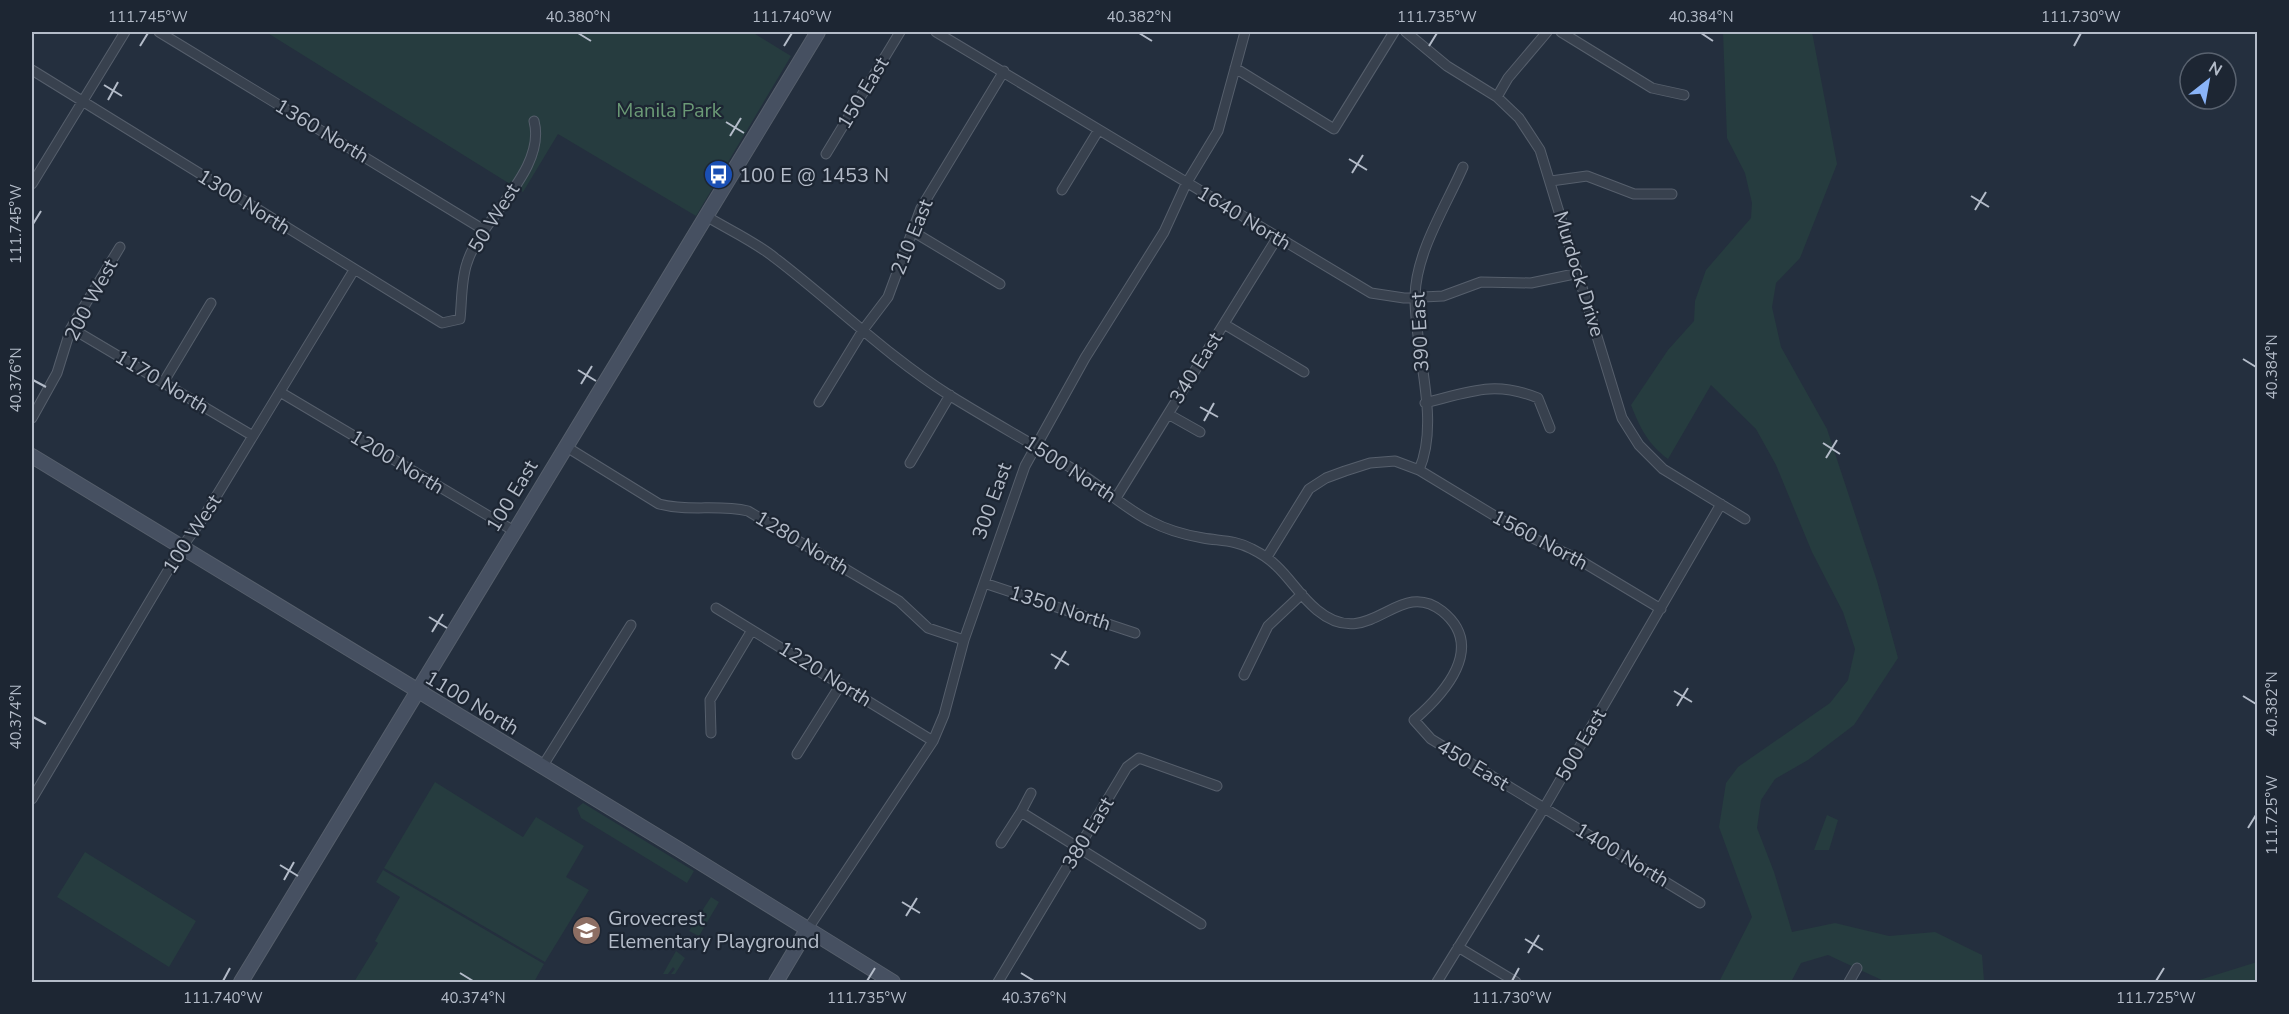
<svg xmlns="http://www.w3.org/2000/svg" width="2289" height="1014" viewBox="0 0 2289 1014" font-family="'Nunito Sans',sans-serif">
<rect width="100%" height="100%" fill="#242f3e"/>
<path fill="#263c3f" d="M266,32H752L791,56L696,216L558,134L523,192Z
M1723,32H1812L1837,164L1800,258L1776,283L1772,307L1781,347L1827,429L1877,581L1898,658L1854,725L1808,760L1775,779L1761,800L1757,828L1774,872L1792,932L1835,923L1889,936L1935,932L1982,955L1984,981L1990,982H1886L1828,955L1801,963L1791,982H1719L1752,917L1719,827L1726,783L1738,767L1830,703L1848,680L1855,649L1843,612L1812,552L1776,465L1756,429L1711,385L1668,459C1648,444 1640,428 1631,405L1668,350L1694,321L1695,301L1706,270L1751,218L1752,203L1745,173L1727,138Z
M435,782L523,837L536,817L584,846L566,877L589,890L545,962L384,868Z
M583,803L694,871L687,883L581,818L577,808Z
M1827,815L1838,820L1829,850H1814Z
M85,852L196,921L169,967L57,897Z
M383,870L544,964L534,982H354L378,943L375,941L400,897L376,882Z
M711,897L719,902L699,936L689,931Z
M676,951L685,958L675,974H671L675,969L673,967L668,974H663Z
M2257,962V982H2193Z"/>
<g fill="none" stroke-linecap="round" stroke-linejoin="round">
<defs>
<path id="street" d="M159,32L484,230
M936,32L1371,293L1404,298L1443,296L1481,282L1531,283L1579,273
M1406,32L1447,66L1497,97L1519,118L1540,150L1622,418L1639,445L1663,469L1745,519
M1561,32L1652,88L1684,95
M1235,68L1334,129L1394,32
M32,70L442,323L460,319C462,301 461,280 467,263C481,218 547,170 534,121
M1497,97L1508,78L1547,32
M826,154L900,32
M1551,181L1587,176L1634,194H1672
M32,184L125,32
M1062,190L1098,131
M706,216C729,230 754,241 775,258C834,303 887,356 949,395C994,423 1040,448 1084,476C1106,490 1126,509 1150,521C1167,530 1185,535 1203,538C1220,541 1236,540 1252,549C1285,565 1292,589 1317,610C1370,654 1397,576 1442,611C1487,647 1444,694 1414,720L1431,739L1700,903
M912,231L1000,284
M1224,324L1304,372
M71,328L253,436
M163,383L211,303
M280,392L514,531
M819,402L863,330L888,297L921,208L1004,71
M1425,403C1469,392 1494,380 1538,398L1550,428
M1168,414L1200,432
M32,418L57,373L71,328L120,247
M565,446L659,504C689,512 718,504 748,511L899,601L928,628L964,640
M910,463L950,395
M1419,470C1441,420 1414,350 1415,296C1416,252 1446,206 1463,167
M1116,498L1277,238
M1267,557L1309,489L1326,478L1345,471L1370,463L1395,461L1419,470L1528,536L1576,558L1661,609
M984,583L1135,633
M716,608L933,741
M1244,675L1268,626L1302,594
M711,733L710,700L752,630
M797,754L841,684
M542,767L631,625
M1031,793L1021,812L1201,924
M32,799L182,547L203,518L354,270
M1001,843L1021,812
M807,930L933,741L944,715L964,640L1025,466L1085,358L1164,232L1186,184L1218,131L1245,32
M1458,947L1516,982
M998,982L1127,767L1139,758L1217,786
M1437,982L1544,808L1721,504
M1849,982L1857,968"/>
<path id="secondary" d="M32,456L680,850L893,982
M241,982L818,32
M776,982L807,930"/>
</defs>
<use href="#street" stroke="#565f6c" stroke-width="11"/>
<use href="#secondary" stroke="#565f6c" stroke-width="16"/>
<use href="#street" stroke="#38414e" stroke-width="9"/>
<use href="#secondary" stroke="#465061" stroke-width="14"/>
</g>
<path fill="none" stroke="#b4bcc9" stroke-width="2" d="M578,33L591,41M1139,33L1152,41M1701,33L1713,41M140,46L148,33M784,46L792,33M1429,46L1437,33M2074,46L2081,33M104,85L122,96M108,100L118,82M726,122L744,133M730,136L741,118M1349,159L1367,170M1352,173L1363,155M1971,196L1989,207M1975,210L1986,192M33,224L41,211M2243,359L2256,367M578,370L596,381M33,380L46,387M581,384L592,366M1200,407L1218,417M1204,421L1214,403M1823,443L1840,454M1826,458L1837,440M429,617L447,628M432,632L443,614M1051,654L1069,665M1055,669L1066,651M1674,691L1692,702M2243,696L2256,704M1677,706L1688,688M33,717L46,724M2248,828L2256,815M280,865L298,876M284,880L294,862M902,902L920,913M906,916L917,898M1525,939L1543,950M1528,953L1539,935M460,973L473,981M1021,973L1034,981M223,981L230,968M867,981L875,968M1512,981L1519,968M2156,981L2164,968"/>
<defs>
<symbol id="bus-disc" viewBox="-11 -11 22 22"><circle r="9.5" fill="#1a4fb4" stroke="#1d2633"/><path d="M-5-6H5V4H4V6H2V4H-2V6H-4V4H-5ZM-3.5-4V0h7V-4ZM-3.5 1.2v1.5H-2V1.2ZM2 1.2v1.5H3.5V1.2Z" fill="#fff"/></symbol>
<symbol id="school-disc" viewBox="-11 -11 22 22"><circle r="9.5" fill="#8d6e63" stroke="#1d2633"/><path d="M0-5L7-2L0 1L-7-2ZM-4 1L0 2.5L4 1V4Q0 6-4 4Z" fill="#fff"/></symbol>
</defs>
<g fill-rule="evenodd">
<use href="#bus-disc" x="702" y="158" width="33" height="33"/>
<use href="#school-disc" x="570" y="914" width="33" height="33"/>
</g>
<g text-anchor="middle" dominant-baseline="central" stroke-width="4.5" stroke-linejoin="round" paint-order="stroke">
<g font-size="20" fill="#b4bcc9" stroke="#1d2633">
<text transform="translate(863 93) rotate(-59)">150 East</text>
<text transform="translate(322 131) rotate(31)">1360 North</text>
<text transform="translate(244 202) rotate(32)">1300 North</text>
<text transform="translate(494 218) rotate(-58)">50 West</text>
<text transform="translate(1244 218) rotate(31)">1640 North</text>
<text transform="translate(912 237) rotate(-68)">210 East</text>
<text transform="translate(1579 274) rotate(73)">Murdock Drive</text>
<text transform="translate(91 300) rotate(-62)">200 West</text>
<text transform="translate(1420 332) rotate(-93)">390 East</text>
<text transform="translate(1196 368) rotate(-58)">340 East</text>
<text transform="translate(162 382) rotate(31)">1170 North</text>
<text transform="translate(397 462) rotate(31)">1200 North</text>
<text transform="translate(1070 469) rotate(33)">1500 North</text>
<text transform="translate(512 496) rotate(-59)">100 East</text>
<text transform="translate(992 501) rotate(-70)">300 East</text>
<text transform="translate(192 534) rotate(-57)">100 West</text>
<text transform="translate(1540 540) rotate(28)">1560 North</text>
<text transform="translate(802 543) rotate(31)">1280 North</text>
<text transform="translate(1060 608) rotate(18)">1350 North</text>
<text transform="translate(825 674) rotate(32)">1220 North</text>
<text transform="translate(472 703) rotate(31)">1100 North</text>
<text transform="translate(1581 745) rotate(-60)">500 East</text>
<text transform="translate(1473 765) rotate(31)">450 East</text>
<text transform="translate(1088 833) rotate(-59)">380 East</text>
<text transform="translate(1622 855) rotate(31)">1400 North</text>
</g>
<g font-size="20" fill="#6b9a76" stroke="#1d2633">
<text x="669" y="110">Manila Park</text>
</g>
<g font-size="20" fill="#b4bcc9" stroke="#1d2633" text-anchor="start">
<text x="739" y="175">100 E @ 1453 N</text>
<text x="608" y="918">Grovecrest<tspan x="608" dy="23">Elementary Playground</tspan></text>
</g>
</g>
<rect width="2289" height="1014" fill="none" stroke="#1d2633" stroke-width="66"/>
<g transform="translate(2208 81) rotate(31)"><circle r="28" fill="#1d2633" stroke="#59626f" stroke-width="1.5"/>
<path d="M0-4.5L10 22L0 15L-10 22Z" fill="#8ab4f8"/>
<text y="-9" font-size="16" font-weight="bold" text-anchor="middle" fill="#b4bcc9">N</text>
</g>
<rect x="33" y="33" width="2223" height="948" fill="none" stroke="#b4bcc9" stroke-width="2"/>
<g font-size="15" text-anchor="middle" fill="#b4bcc9">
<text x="148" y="22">111.745°W</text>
<text x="578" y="22">40.380°N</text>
<text x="792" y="22">111.740°W</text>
<text x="1139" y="22">40.382°N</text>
<text x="1437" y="22">111.735°W</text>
<text x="1701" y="22">40.384°N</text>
<text x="2081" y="22">111.730°W</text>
<text transform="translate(16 224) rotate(-90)" y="5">111.745°W</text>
<text transform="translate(2272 367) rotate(-90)" y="5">40.384°N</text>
<text transform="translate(16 380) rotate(-90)" y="5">40.376°N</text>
<text transform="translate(2272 704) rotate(-90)" y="5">40.382°N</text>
<text transform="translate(16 717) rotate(-90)" y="5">40.374°N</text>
<text transform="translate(2272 815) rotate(-90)" y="5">111.725°W</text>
<text x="223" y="1003">111.740°W</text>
<text x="473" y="1003">40.374°N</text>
<text x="867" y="1003">111.735°W</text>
<text x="1034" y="1003">40.376°N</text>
<text x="1512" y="1003">111.730°W</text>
<text x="2156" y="1003">111.725°W</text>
</g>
</svg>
